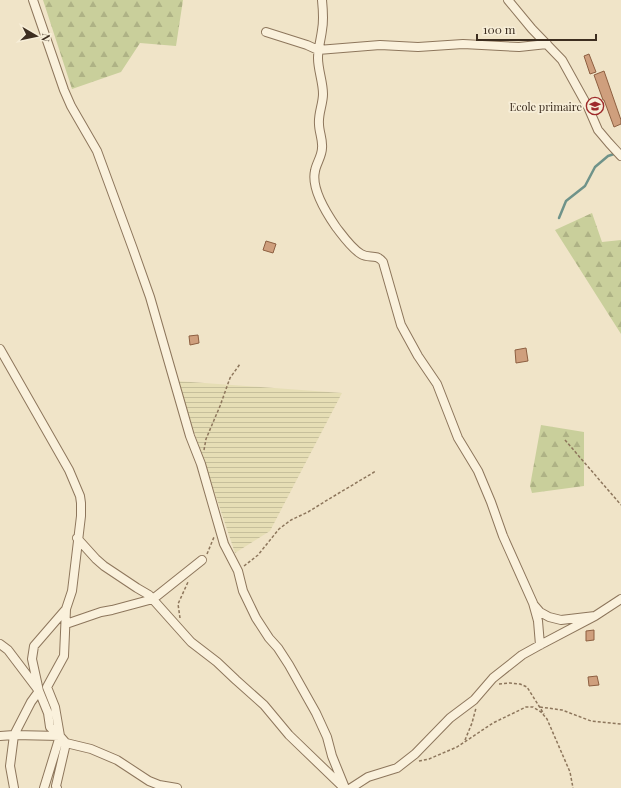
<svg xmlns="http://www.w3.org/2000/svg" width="621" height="788" viewBox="0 0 621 788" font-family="'Playfair Display',serif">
<defs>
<pattern id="farmland-rules" width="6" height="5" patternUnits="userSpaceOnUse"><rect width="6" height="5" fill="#e6deb5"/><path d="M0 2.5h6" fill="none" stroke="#c6bf9b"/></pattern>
<pattern id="forest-firs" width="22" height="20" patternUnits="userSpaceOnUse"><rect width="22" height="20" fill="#c9cf9b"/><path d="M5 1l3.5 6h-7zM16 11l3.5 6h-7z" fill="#aeb285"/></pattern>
</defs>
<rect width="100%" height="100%" fill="#f0e4c8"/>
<path fill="url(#farmland-rules)" d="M177,381L342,393L270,531L235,553Z"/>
<path fill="url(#forest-firs)" d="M43,0H183L176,46L140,43L121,72L72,89Z
M592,213L602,242L621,240V334L555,230Z
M541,425L584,432V486L532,493L530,486Z"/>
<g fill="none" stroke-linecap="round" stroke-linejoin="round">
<path stroke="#6f938a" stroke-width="2.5" d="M559,218L566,201L585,186L595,167L608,156L617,153"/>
</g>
<path fill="#cf9f7d" stroke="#8d5f41" d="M589,54L596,72L590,74L584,56Z
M604,71L621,120V124L614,127L604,100H603L594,75Z
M266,241L276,244L273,253L263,250Z
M198,335L199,343L190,345L189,336Z
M526,348L528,361L516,363L515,350Z
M594,630V640L586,641V631Z
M597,676L599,685L589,686L588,677Z"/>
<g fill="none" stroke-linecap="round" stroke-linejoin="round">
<defs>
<path id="street" d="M33,0L64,90L71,106L97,151L133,249L150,297L190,436L201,464L224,544L238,571L243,591L256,618L269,638L278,648L289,665L316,713L327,737L332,756L345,788
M322,0C323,10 324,20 322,30C321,39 318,48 318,58C318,70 323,82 323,94C323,104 318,114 319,124C319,132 323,140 322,148C322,156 316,164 315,171C311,188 327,214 336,227C343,236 351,248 361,254C369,259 376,253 383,262L401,325L418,356L437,384L458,438L478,471L491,502L503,536L533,603L538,621L540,645
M508,0L532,29L562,60L588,107L598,130L609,143L621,156
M266,32L307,45L318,50L380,45L418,47L463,44L519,47L547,44
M0,349L69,470L80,496L81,503V516L72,591L66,609L34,646L32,659L39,691L31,702L14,735L10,766L14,788
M77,538L96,559L104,566L137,588L149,595L191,642L217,662L236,680L264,705L289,735L344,788
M534,605L540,612L549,617L561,620L595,616L621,599
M66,624L101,612L112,610L153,599L202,560
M0,644L8,650L39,691L48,713L50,727L60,736
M0,736L14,735L60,736L66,743L91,749L117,760L149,781L159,785L177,788
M44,788L60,736L55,707L47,687L64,656L66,609
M57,788L56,786L66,743
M351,788L368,777L397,768L415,754L450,718L474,700L493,678L522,655L540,645L595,616"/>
</defs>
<use href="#street" stroke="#8d765c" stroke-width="10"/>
<path stroke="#8d765c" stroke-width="1.5" stroke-dasharray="3 2" stroke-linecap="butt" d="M565,440L621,505
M204,450L206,439L220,406L230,378L240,364
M207,554L214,537
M244,566L258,555L279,529L291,520L308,512L329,499L376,471
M180,618L178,604L188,582
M499,684L510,683L520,684L527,687L544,714
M540,707L562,710L591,721L621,724
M465,740L472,723L476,708
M419,761L429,759L457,747L493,723L526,707H533L541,712L547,719L570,772L573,788"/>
<use href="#street" stroke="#faf1dc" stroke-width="8"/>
</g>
<defs>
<symbol id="school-ring" viewBox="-11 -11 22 22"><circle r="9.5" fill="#f7eed8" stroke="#9e2a2b" stroke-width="1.5"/><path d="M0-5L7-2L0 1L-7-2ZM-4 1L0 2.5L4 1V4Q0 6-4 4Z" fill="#9e2a2b"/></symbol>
</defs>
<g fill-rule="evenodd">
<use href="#school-ring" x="585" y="96" width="20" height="20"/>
</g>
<g text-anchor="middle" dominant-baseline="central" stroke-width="3.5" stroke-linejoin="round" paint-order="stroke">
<g font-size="11" fill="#3d2e20" stroke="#f7eed8" text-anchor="end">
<text x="582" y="106">Ecole primaire</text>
</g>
</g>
<g transform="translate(36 36) rotate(99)" stroke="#f7eed8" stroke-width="3" paint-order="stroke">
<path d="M0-3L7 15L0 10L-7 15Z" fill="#3d2e20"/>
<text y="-6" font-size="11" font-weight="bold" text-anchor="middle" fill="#3d2e20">N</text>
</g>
<path d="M477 34v6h119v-6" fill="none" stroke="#3d2e20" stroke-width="2"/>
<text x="483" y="34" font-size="12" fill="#3d2e20" stroke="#f7eed8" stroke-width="3" paint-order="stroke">100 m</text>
</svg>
